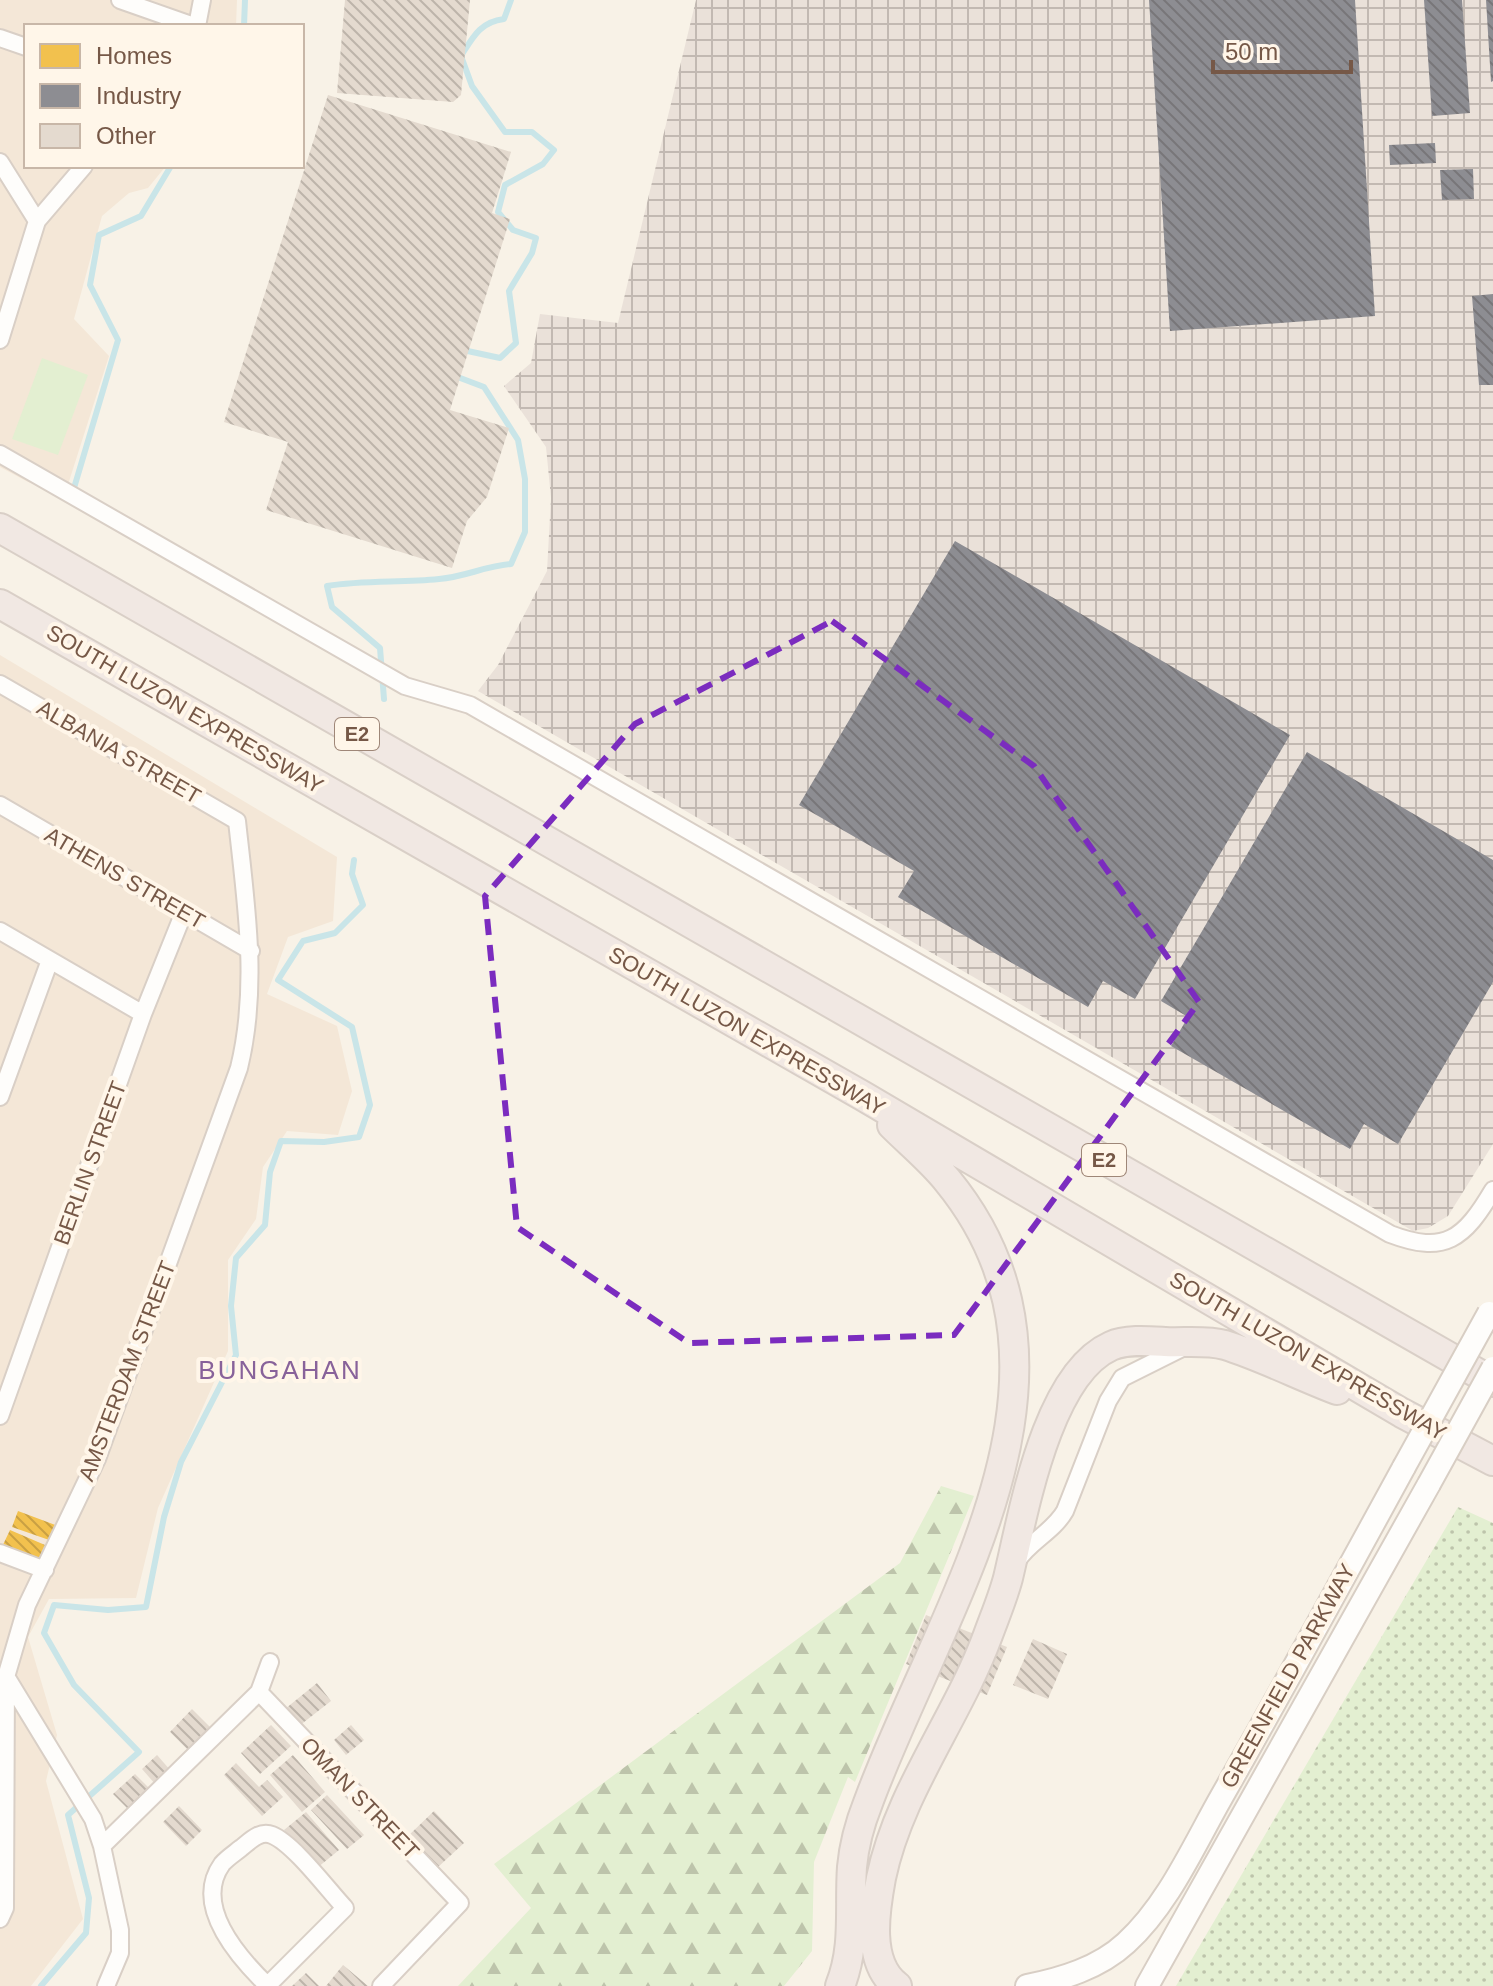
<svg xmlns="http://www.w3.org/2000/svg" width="1493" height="1986" viewBox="0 0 1493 1986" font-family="Helvetica,sans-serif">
<defs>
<pattern id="industrial-grid" width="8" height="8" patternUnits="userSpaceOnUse" patternTransform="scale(2)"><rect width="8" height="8" fill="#eae1d9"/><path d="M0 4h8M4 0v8" fill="none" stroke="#c2b9b2"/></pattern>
<pattern id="grass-dots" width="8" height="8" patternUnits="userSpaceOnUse" patternTransform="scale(2)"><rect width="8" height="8" fill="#e3efd1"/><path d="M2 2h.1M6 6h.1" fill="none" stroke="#bdc4ab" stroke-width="1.8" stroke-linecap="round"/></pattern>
<pattern id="forest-firs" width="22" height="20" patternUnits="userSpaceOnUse" patternTransform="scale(2)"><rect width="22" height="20" fill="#e3efd1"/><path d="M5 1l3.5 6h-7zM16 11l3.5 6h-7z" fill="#bdc4ab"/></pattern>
<pattern id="homes-back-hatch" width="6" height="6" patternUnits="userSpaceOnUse" patternTransform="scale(2)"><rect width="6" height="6" fill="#f2c14e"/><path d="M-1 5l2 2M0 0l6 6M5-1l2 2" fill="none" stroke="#c9a043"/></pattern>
<pattern id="industry-back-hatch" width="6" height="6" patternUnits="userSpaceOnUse" patternTransform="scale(2)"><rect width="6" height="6" fill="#8d8d92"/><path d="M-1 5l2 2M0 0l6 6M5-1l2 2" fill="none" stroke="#787679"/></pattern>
<pattern id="building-back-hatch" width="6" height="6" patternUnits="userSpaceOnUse" patternTransform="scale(2)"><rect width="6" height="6" fill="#e4dacf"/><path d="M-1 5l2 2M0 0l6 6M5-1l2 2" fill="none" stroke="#bdb4aa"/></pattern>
</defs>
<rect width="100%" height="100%" fill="#f8f2e7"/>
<path fill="#f4e7d7" d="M0,0H237L236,26H26V166H166L148,188L129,193L102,216L74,319L109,356L65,494L28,482L0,467Z
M0,655L337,857L333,921L288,937L267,994L337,1026L352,1091L338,1135L287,1131L263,1167L256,1219L228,1260V1351L158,1508L136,1598L49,1599L28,1637L57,1735L46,1781L83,1919L31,1986H0Z"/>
<path fill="url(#industrial-grid)" d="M696,0H1493V1144L1448,1216L1428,1228L1413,1231L478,691L498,665L547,571L551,498L546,447L504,386L531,363L540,314L618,323Z"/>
<path fill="url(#grass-dots)" d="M1458,1507L1493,1523V1986H1176Z"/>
<path fill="url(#forest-firs)" d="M941,1486L974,1496L855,1782L848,1777L814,1862L812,1951L784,1986H458L531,1908L494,1864L900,1563Z"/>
<path fill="#e3efd1" d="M42,358L88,375L58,455L12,439Z"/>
<path fill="url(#homes-back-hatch)" d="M18,1511L58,1526L52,1541L12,1527Z
M10,1530L45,1545L36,1565L1,1549Z"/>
<path fill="url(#industry-back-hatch)" d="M1149,0H1355L1375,316L1170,331Z
M1424,0H1462L1470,113L1432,116Z
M1486,0H1493V81L1491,82Z
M1435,143L1436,163L1390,165L1389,145Z
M1473,169L1474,199L1442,200L1440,170Z
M1493,294V385H1479L1472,296Z
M955,541L1290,735L1135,999L1103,981L1088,1007L898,897L914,871L799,805Z
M1307,752L1493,860V982L1398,1144L1364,1124L1350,1149L1171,1046L1188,1017L1161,1001Z"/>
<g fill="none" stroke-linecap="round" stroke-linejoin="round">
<path stroke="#c9e5e8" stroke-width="6" d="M244,26L245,0
M463,350L500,358L516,343L509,291L532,253L536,238L513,230L498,212L505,185L543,164L554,150L532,132H505L472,86L461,56C473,37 480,22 504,19L511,0
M74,488L118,340L90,285L99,235L141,216L171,166
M384,699L380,648L332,607L327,586C365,580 401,583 439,579C465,577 485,566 511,564L525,532V479L518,440L484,387L455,376
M41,1986L86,1933L89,1898L68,1815L139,1752L74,1685L44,1633L54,1605L108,1610L146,1607L164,1517L181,1462L236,1355L231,1306L236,1258L265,1225L270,1172L281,1141L324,1142L359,1137L370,1105L352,1027L278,980L303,941L335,933L363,905L352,874L354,860"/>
</g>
<path fill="url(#building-back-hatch)" d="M345,0H470L461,95L453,102L337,93Z
M328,95L511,152L492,213L510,219L450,410L509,428L487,497L467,521L452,568L266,510L288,442L224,422Z
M926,1615L1007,1647L987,1695L906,1664Z
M1033,1639L1067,1654L1048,1699L1013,1685Z
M317,1683L331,1701L299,1726L285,1709Z
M192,1709L211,1728L189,1751L170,1732Z
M271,1725L291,1746L260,1774L241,1753Z
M351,1725L364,1740L346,1755L334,1740Z
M157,1755L171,1771L156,1785L142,1769Z
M293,1755L325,1792L302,1812L270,1775Z
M236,1763L259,1787L267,1780L283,1797L262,1816L224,1775Z
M135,1774L151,1790L129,1810L113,1794Z
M327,1795L364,1835L347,1849L311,1810Z
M179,1806L202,1830L186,1846L163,1822Z
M434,1811L464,1843L437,1868L407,1837Z
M306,1812L339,1850L317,1868L284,1830Z
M343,1965L368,1986H326Z
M306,1973L319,1986H292Z"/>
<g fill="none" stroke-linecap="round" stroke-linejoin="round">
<defs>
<path id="minor" d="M120,0L194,26
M197,26L202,0
M0,38L26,47
M0,162L37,221
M0,340L37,221L84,166
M0,454L405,686L470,705L1390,1234C1445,1255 1464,1239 1493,1190
M0,684L237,821C246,904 259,986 239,1068L97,1459L27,1605L6,1677L5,1908L0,1919
M0,805L251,951
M0,931L143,1014
M0,1097L50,960
M0,1416L143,1014L184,912
M0,1553L45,1570
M1017,1561C1030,1541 1053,1532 1065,1511L1108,1401L1122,1378L1180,1349
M7,1678L93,1819L102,1846L120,1930V1953L106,1986
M259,1692L460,1903L381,1986
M102,1846L259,1692L270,1662
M267,1986L345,1908C328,1890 294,1844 272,1835C260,1830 250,1841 241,1848C235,1853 227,1858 222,1864C192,1906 239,1958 268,1986"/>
<path id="secondary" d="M1027,1986C1062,1979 1099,1968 1126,1943C1168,1905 1194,1845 1222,1796C1284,1687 1344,1577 1404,1467
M1147,1986L1429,1484"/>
<path id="motorway" d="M0,528L1493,1382
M0,604L863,1096L1402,1413L1493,1461
M840,1986C856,1946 849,1909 852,1867C854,1845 860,1823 868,1803C939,1609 1108,1376 947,1180C931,1160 910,1143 892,1125
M897,1986C866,1963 875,1910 881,1878C899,1791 958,1717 988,1635C995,1616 1003,1597 1008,1578C1023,1516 1046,1375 1111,1346C1126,1339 1149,1341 1165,1342C1184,1343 1206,1340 1225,1345C1263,1357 1300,1376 1337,1390"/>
</defs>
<use href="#minor" stroke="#d9cfc6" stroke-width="20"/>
<use href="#secondary" stroke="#d8cec4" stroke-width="26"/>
<use href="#motorway" stroke="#d9cfc7" stroke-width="32"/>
<use href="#minor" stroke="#fefdfb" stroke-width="16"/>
<use href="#secondary" stroke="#fefdfb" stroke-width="22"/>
<use href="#motorway" stroke="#f1e8e3" stroke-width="28"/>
<defs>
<path id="secondary-bridge" d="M1404,1467L1489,1313
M1429,1484L1493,1368"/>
</defs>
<use href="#secondary-bridge" stroke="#d8cec4" stroke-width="26" stroke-linecap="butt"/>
<use href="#secondary-bridge" stroke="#fefdfb" stroke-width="22"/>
</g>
<path fill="none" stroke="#7b2cbf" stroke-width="6" stroke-dasharray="16 10" stroke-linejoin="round" d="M832,621L1034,766L1199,1002L954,1335L689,1343L517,1227L485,896L635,724Z"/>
<g text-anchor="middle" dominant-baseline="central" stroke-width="8" stroke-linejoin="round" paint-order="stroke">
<g fill="#fff6e9" stroke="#9f8778" stroke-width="2">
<rect x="335" y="718" width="44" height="32" rx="6"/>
<rect x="1082" y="1144" width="44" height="32" rx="6"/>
</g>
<g font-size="20" font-weight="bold" fill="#765847">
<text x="357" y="734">E2</text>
<text x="1104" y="1160">E2</text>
</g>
<g font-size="22" fill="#765847" stroke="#fff6e9">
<text transform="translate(185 709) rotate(30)">SOUTH LUZON EXPRESSWAY</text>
<text transform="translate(119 752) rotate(30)">ALBANIA STREET</text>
<text transform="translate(125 878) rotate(30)">ATHENS STREET</text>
<text transform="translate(747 1031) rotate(30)">SOUTH LUZON EXPRESSWAY</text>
<text transform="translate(90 1163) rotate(-70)">BERLIN STREET</text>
<text transform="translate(1308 1356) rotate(30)">SOUTH LUZON EXPRESSWAY</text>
<text transform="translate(127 1371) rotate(-69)">AMSTERDAM STREET</text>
<text transform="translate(1288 1676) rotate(-61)">GREENFIELD PARKWAY</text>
<text transform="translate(360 1798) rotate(46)">OMAN STREET</text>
</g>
<g font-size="26" letter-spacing="2" fill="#88629a" stroke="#fff6e9">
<text x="280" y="1370">BUNGAHAN</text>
</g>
</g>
<rect x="24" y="24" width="280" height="144" fill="#fff6e9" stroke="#c8b7a8" stroke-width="2"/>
<rect x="40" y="44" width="40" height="24" fill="#f2c14e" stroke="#c8b7a8" stroke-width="2"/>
<text x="96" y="64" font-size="24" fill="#765847">Homes</text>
<rect x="40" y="84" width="40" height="24" fill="#8d8d92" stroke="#c8b7a8" stroke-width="2"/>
<text x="96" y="104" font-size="24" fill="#765847">Industry</text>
<rect x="40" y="124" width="40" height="24" fill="#e4dacf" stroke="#c8b7a8" stroke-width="2"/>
<text x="96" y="144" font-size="24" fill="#765847">Other</text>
<path d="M1213 60v12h138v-12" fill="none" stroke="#765847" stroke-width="4"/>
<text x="1225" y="60" font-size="24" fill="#765847" stroke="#fff6e9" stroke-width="6" paint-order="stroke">50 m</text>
</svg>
